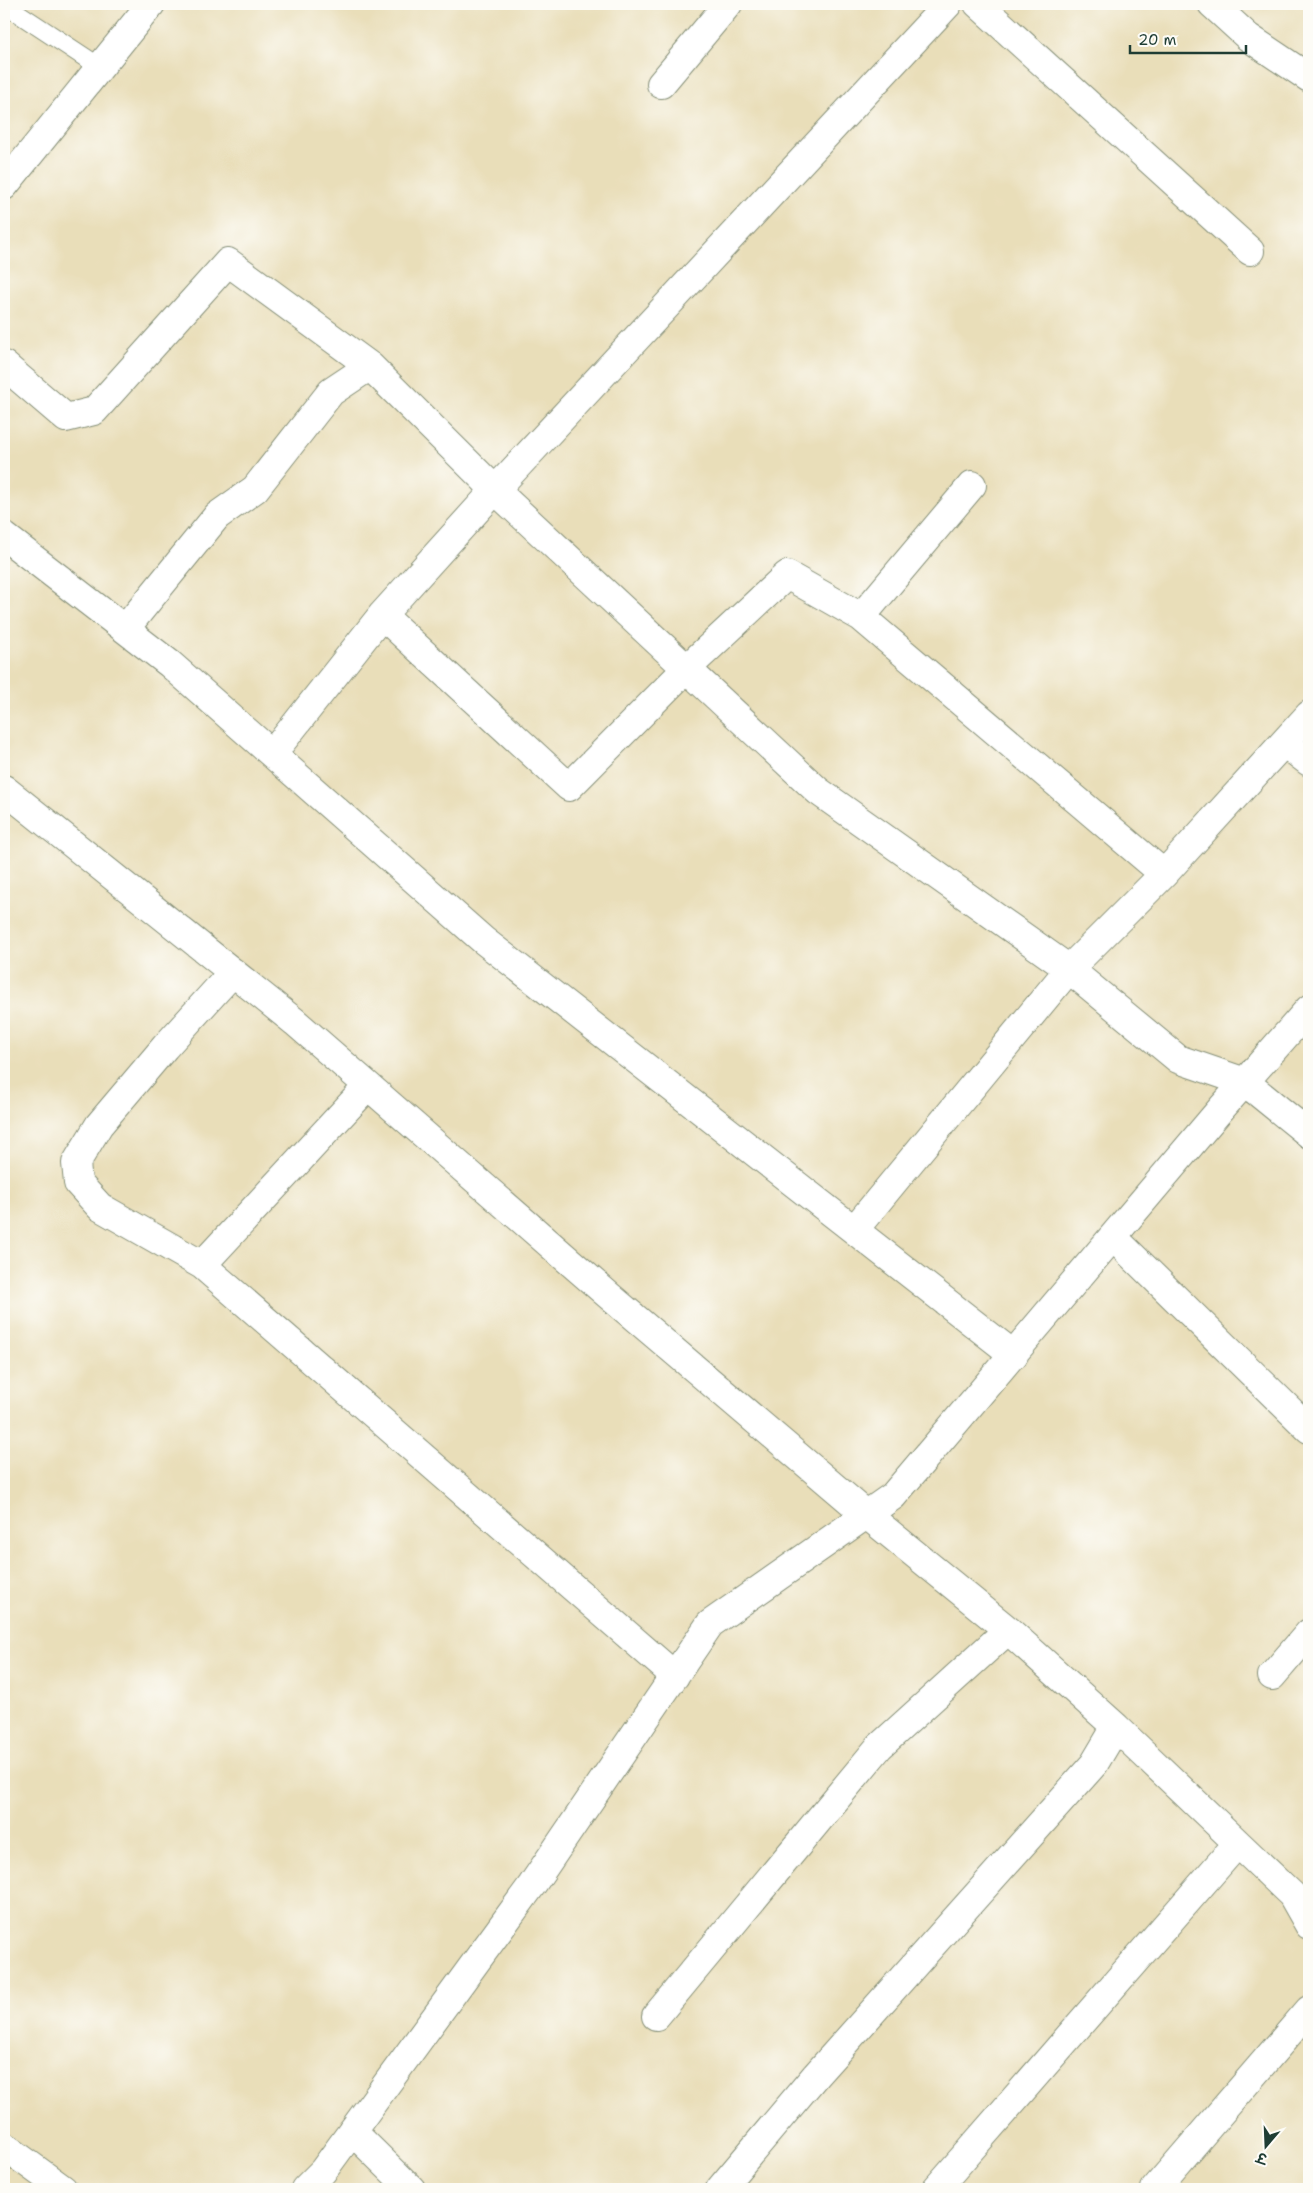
<svg xmlns="http://www.w3.org/2000/svg" width="1313" height="2193" viewBox="0 0 1313 2193" font-family="'Shantell Sans','Playpen Sans Deva',sans-serif">
<rect width="100%" height="100%" fill="#fdfcf7"/>
<filter id="ink" filterUnits="userSpaceOnUse"><feTurbulence type="fractalNoise" baseFrequency=".02" numOctaves="2"/><feDisplacementMap in="SourceGraphic" scale="10" xChannelSelector="R" yChannelSelector="G"/><feConvolveMatrix kernelMatrix="1 2 1 2 8 2 1 2 1" color-interpolation-filters="sRGB"/></filter>
<filter id="wash" filterUnits="userSpaceOnUse"><feTurbulence type="fractalNoise" baseFrequency=".0096" numOctaves="4" result="noise"/><feDisplacementMap in="SourceGraphic" scale="20" xChannelSelector="R" yChannelSelector="G"/><feGaussianBlur stdDeviation="1.12" result="paint"/><feColorMatrix in="noise" values="0 0 0 0 0 0 0 0 0 0 0 0 0 0 0 0 0 1.4 0 .05"/><feComposite in="paint" operator="in"/></filter>
<g filter="url(#wash)">
<rect width="100%" height="100%" fill="#e9deb9"/>
</g>
<g filter="url(#ink)">
<g fill="none" stroke-linecap="round" stroke-linejoin="round">
<defs>
<path id="lane" d="M4,4L101,68"/>
<path id="street" d="M978,4L1250,251
M1212,4L1248,37L1309,78
M661,84L728,4
M4,186L151,4
M4,365L66,418L94,411L228,262L370,366L495,490L818,791L1069,969L1178,1059L1245,1082L1309,1134
M4,536L170,664L483,940L1014,1355
M382,615L569,787L685,670L787,575L861,617L1164,874
M861,617L972,485
M125,629L217,516L255,489L331,392L370,366
M1284,743L1309,762
M272,754L382,615L495,490L948,4
M4,789L295,1022L607,1294L867,1515L1008,1630L1116,1727L1292,1895L1309,1925
M233,972L165,1047L99,1125L76,1163L78,1183L100,1207L202,1265L675,1676
M854,1230L1069,969L1164,874L1309,715
M1113,1237L1309,1429
M202,1265L368,1086
M1272,1676L1309,1633
M656,2016L879,1747L1008,1630
M352,2131L411,2189
M4,2146L63,2189
M305,2189L323,2171L532,1885L710,1624L893,1496L1220,1110L1309,1009
M720,2189L816,2075L1094,1764L1116,1727
M936,2189L1237,1844
M1155,2189L1309,2010"/>
</defs>
<use href="#lane" stroke="#848e76" stroke-width="20"/>
<use href="#street" stroke="#848e76" stroke-width="30"/>
<use href="#lane" stroke="#fff" stroke-width="18"/>
<use href="#street" stroke="#fff" stroke-width="28"/>
</g>
</g>
<rect width="1313" height="2193" fill="none" stroke="#fdfcf7" stroke-width="20"/>
<g transform="translate(1266 2146) rotate(199)" stroke="#fdfcf7" stroke-width="4" paint-order="stroke">
<path d="M0-4L9 19L0 12L-9 19Z" fill="#1f3d34"/>
<text y="-8" font-size="14" font-weight="bold" text-anchor="middle" fill="#1f3d34">उ</text>
</g>
<path d="M1130 45v8h116v-8" fill="none" stroke="#1f3d34" stroke-width="2.5"/>
<text x="1138" y="45" font-size="15" fill="#1f3d34" stroke="#fdfcf7" stroke-width="4" paint-order="stroke">20 m</text>
</svg>
